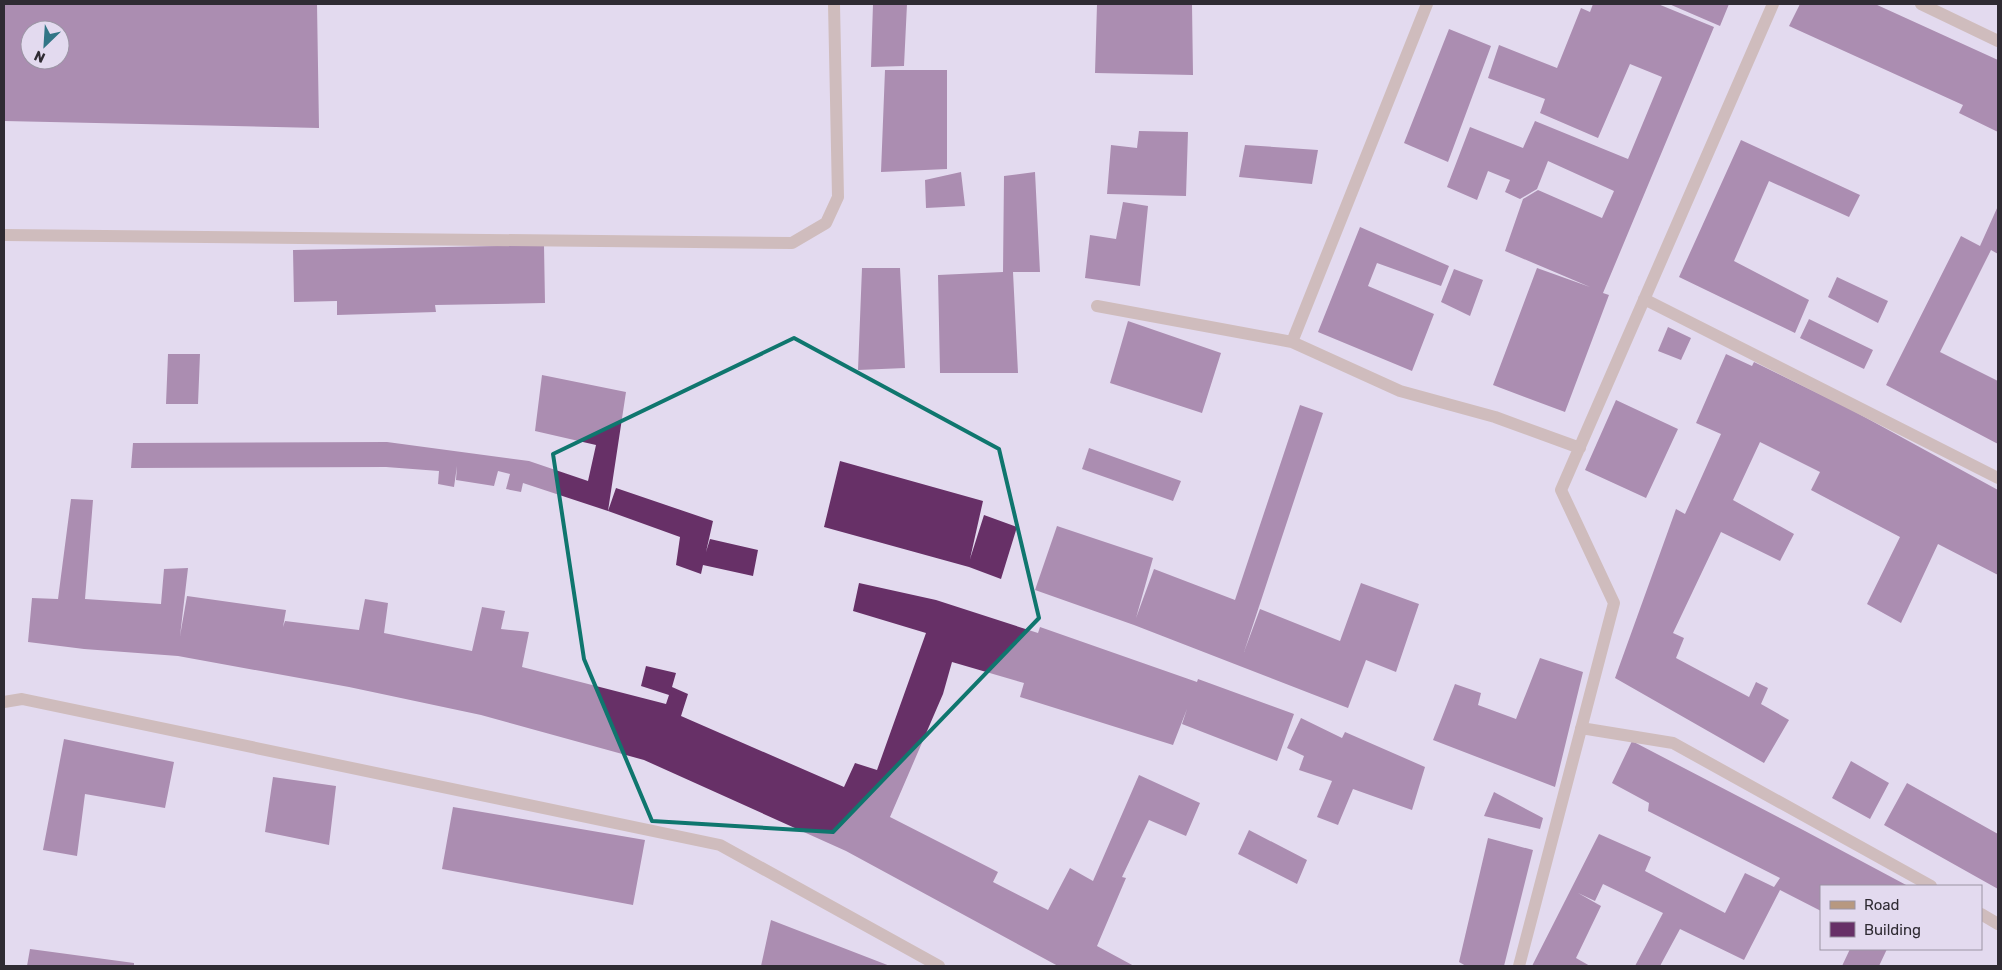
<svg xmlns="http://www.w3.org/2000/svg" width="2002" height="970" viewBox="0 0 2002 970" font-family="Rubik,sans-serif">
<rect width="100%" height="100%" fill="#e3daef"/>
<path fill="#673067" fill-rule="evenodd" d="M4,4H317L319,128L4,121ZM30,30H60V60H30Z
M873,4H907L904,66L871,67Z
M1097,4H1192L1193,75L1095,73Z
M1593,4H1658L1714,27L1603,293L1609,295L1565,412L1493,385L1537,268L1590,287L1505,251L1523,199L1538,190L1602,218L1614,191L1548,161L1537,189L1520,199L1505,192L1510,180L1488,171L1477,200L1447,187L1470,127L1523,148L1535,121L1628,159L1662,77L1630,64L1598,138L1540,113L1545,99L1488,78L1499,45L1557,68L1581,8L1590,12Z
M1669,4H1729L1720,26Z
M1800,4H1875L1998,60V132L1959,113L1963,105L1789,26Z
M1449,29L1491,46L1448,162L1404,143Z
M885,70H947V169L881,172Z
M1139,131L1188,132L1186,196L1107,194L1111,145L1137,148Z
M1741,140L1860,195L1849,217L1769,181L1734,261L1809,300L1795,333L1679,277Z
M1245,145L1318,150L1312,184L1239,177Z
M961,172L965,206L926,208L925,180Z
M1035,172L1040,272H1013L1018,373H940L938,275L1003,272L1004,176Z
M1123,202L1148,206L1140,286L1085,278L1090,235L1116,239Z
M1998,206V254L1991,250L1940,352L1998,381V444L1886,385L1961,236L1980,246Z
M1360,227L1449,266L1441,286L1377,263L1368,286L1434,314L1412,371L1318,332Z
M544,245L545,303L435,305L436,312L337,315V301L294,302L293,250Z
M862,268H900L905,368L858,370Z
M1454,269L1483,280L1470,316L1441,302Z
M1837,277L1888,301L1878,323L1828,297Z
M1809,319L1873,350L1864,369L1800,338Z
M1128,321L1221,353L1202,413L1110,383Z
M1668,327L1691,338L1681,360L1658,351Z
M168,354H200L198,404H166Z
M1726,354L1752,366L1754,362L1850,409L1998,490V575L1938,544L1901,623L1867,604L1900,537L1811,490L1820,472L1760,442L1733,500L1794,534L1780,561L1721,532L1673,633L1684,638L1676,658L1749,697L1756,682L1768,688L1761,704L1789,720L1764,763L1615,678L1676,509L1685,514L1721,434L1696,423Z
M542,375L626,392L608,511L523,483L521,492L506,489L510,474L498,471L494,486L456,480L457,466L454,487L438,484L439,471L386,467L131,468L133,443L387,442L529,461L588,481L596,445L535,431Z
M1616,400L1678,429L1646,498L1585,470Z
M1300,405L1323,413L1244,652L1260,609L1340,641L1361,583L1419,604L1396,672L1366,660L1348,708L1134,625L1035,590L1057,526L1153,558L1136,618L1154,569L1235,600Z
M1089,448L1181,481L1173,501L1082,469Z
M840,461L983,501L970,559L984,515L1017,527L1001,579L969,567L824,527Z
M616,488L713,521L706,552L710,539L758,550L753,576L703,565L701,574L676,565L680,537L608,511Z
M71,499L93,500L85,599L161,604L164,569L188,568L180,636L187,596L286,610L283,627L285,621L359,630L365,599L388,603L384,633L472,651L482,607L505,611L501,629L529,632L522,667L666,704L669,695L641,686L646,666L676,673L672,687L688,694L681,716L844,787L855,763L877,770L926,633L853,611L859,583L936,600L1038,633L1040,627L1197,682L1198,679L1294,714L1277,761L1182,724L1187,709L1173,745L1020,697L1024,683L952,662L943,694L890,817L998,872L993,882L1048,910L1070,868L1093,881L1139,775L1200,803L1186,836L1149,820L1122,877L1126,878L1097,946L1134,966H1058L846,851L644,760L481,715L349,687L178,656L84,649L28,642L32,598L58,599Z
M1540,658L1583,672L1555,787L1433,740L1455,684L1481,693L1478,705L1516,719Z
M1301,718L1342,738L1345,732L1425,767L1412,810L1353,789L1338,825L1317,817L1332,781L1299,770L1304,756L1287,748Z
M64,739L174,762L165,808L85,794L77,856L43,850Z
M1632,741L1805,831L1908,886H1821V911L1780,890L1744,960L1680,929L1660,966H1635L1663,913L1603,884L1595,901L1578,893L1601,906L1576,958L1590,966H1532L1599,834L1651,857L1645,871L1725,913L1745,873L1774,887L1780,878L1648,811L1649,803L1612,783Z
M1851,761L1889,783L1870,819L1832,798Z
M273,777L336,786L329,845L265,832Z
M1907,783L1998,834V889L1884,825Z
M1494,792L1543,818L1540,829L1484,816Z
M453,807L645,840L633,905L442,869Z
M1249,830L1307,860L1297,884L1238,854Z
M1488,838L1533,850L1504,966H1466L1459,962Z
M771,920L890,966H761Z
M30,949L134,963V966H27Z
M1850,949H1887L1879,966H1842Z"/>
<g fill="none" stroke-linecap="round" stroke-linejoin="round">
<path stroke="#b79880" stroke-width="12" d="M1921,4L1998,41
M4,235L792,243L826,223L838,197L834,4
M1644,299L1998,478
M1097,306L1292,342L1400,391L1495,417L1580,448
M1292,342L1427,4
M4,702L22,699L720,845L939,966
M1581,728L1673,743L1931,886
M1981,914L1998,924
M1519,966L1614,603L1561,490L1773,4"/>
</g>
<path d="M0 0H2002V970H0ZM794,338L999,449L1039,618L833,832L652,821L584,659L553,454Z" fill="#e3daef" fill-opacity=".55" fill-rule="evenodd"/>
<path fill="none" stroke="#0f766e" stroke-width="4" stroke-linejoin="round" d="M794,338L999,449L1039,618L833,832L652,821L584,659L553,454Z"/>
<rect width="2002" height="970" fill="none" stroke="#2f2b33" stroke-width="10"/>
<rect x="1820" y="885" width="162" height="65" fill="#e3daef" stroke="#9b94a4"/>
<rect x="1830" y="901" width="25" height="8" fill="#b79880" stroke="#9b94a4"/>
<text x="1864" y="910" font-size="15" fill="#2f2b33">Road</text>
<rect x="1830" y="922" width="25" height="15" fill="#673067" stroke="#9b94a4"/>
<text x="1864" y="935" font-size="15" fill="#2f2b33">Building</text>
<g transform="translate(45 45) rotate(205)"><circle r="24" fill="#e3daef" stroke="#9b94a4"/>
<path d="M0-4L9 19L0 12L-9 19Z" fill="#327586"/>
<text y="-8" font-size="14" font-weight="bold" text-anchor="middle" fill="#2f2b33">N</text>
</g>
</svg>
